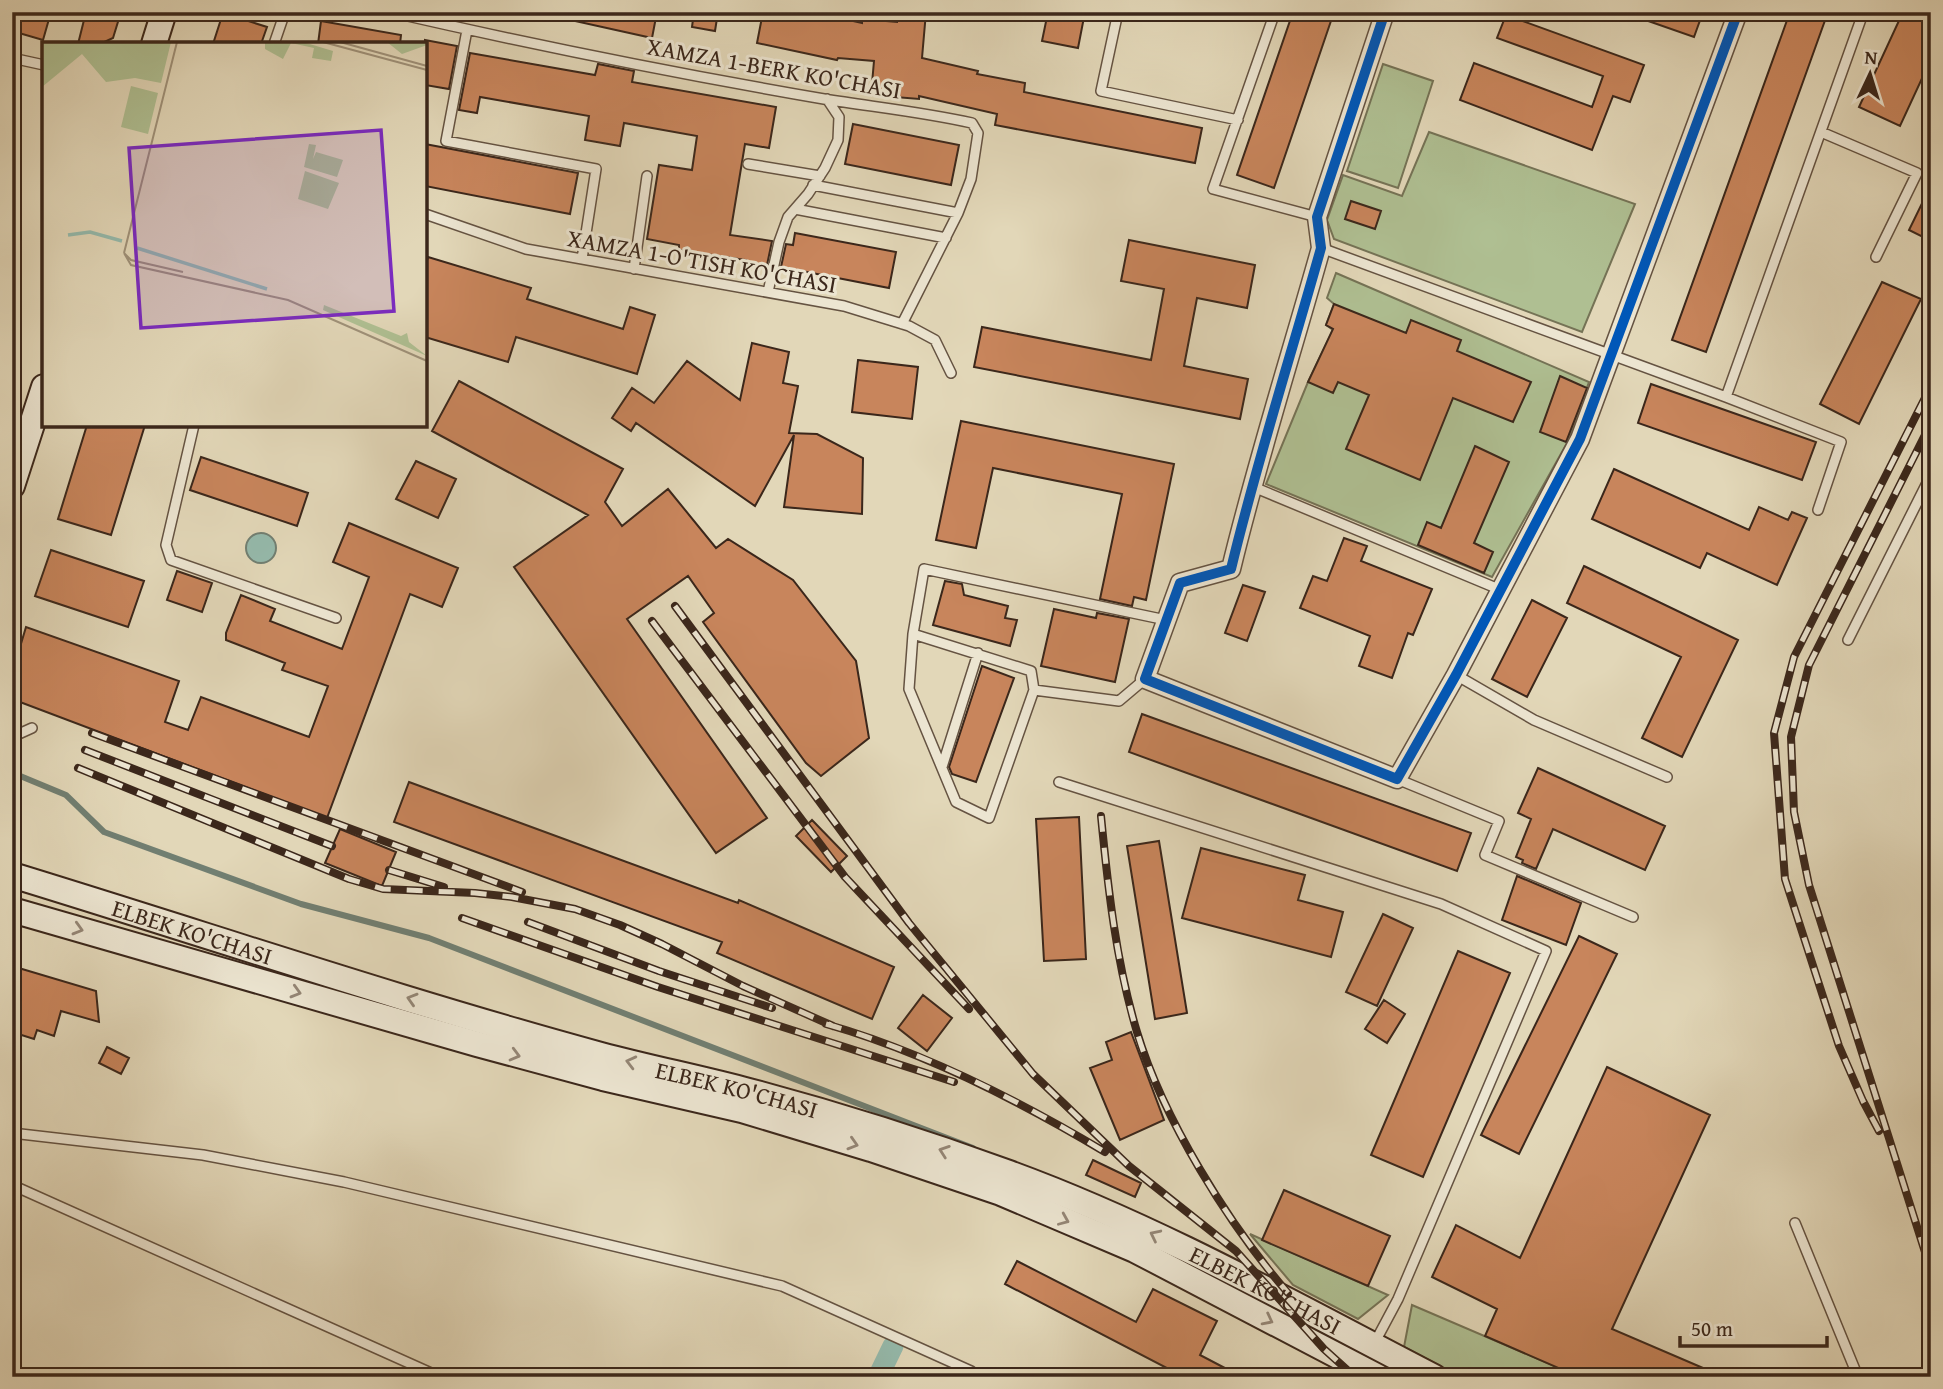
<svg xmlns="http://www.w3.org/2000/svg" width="1943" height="1389" viewBox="0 0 1943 1389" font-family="'Gentium Book Plus',serif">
<rect width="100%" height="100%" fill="#e2d7b8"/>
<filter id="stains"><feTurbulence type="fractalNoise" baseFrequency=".00286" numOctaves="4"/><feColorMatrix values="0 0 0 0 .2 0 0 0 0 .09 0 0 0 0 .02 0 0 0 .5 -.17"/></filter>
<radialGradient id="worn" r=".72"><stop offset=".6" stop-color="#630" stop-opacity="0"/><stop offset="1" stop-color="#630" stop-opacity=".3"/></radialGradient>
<path fill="#afbf92" stroke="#757356" stroke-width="2" d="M1383,64L1433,81L1398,188L1347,171Z
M1429,132L1635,204L1582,332L1334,239L1327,220L1343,175L1402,196Z
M1336,273L1589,382L1567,443L1492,577L1266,484L1308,382L1333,330L1326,325L1334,304L1327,298Z
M1250,1234L1388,1295L1358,1319L1293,1285Z
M1412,1305L1580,1377H1461L1404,1347Z"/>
<path fill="#95baac" stroke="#717f72" stroke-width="2" d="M246 548a15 15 0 1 1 30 0a15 15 0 1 1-30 0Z"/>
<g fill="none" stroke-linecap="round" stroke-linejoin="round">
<path stroke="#717f72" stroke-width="6" d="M13,773L66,795L104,832L301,904L429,938L973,1148"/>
<path stroke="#95baac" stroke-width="21" d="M878,1377L893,1346"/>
</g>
<path fill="#c8855c" stroke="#3b271b" stroke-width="2" d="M12,12H51L43,40L12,31Z
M86,12H121L113,38L100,44H78Z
M567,12H657L652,38L566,19Z
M694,12H718L715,31L692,27Z
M763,12H813L862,23V19L897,22V12H926L922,58L978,71L977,74L1025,83L1024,92L1202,128L1195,163L995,125L997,114L919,96V99L871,95L874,61L838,58L837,60L757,43Z
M1048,12H1085L1078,48L1042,41Z
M1293,12H1334L1274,188L1237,175Z
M1631,12H1703L1694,37L1631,15Z
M1790,12H1828L1706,352L1672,340Z
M1903,12H1931V59L1900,126L1859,107Z
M223,13L267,27L261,44H213Z
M1506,15L1644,65L1630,102L1613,96L1592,150L1460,100L1474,63L1592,107L1603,76L1497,38Z
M321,21L401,35L400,44H318Z
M425,40L457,46L449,89L425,85Z
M470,53L595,75L598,64L634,71L632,82L776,107L769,148L745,144L730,235L772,241L767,265L746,263V260L679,250V245L647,239L659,165L692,170L697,136L624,123L620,146L585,140L589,116L480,97L477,113L459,110Z
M853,124L959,145L951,185L845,164Z
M425,144L578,173L570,214L425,186Z
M1931,185V241L1909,230Z
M1351,201L1381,211L1375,229L1345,219Z
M795,233L896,252L889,288L781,267L786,244L793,245Z
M1129,240L1255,265L1247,308L1197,298L1184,366L1248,379L1240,419L974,367L982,327L1151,360L1164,289L1121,281Z
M428,257L531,288L527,299L623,329L630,307L655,315L637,374L516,337L508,362L425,337V267Z
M1882,282L1921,299L1859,424L1820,404Z
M1334,304L1406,333L1411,320L1461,340L1457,351L1531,382L1513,422L1453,398L1420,480L1346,449L1369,395L1338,382L1333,393L1308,382L1333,329L1326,325Z
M752,343L789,352L783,383L798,386L789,433L817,434L863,458L862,514L784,507L794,435L755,506L636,423L631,431L612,418L632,388L654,403L687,361L740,400Z
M858,360L918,367L912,419L852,412Z
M1560,376L1587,388L1566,442L1540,432Z
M459,381L623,469L605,502L622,526L668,489L716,548L728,539L793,580L856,661L869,738L821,776L806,763L703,622L714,613L688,576L627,619L767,818L716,853L514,567L588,515L432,431Z
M1651,384L1816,442L1802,480L1638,423Z
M961,421L1174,464L1146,600L1134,597L1132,606L1100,599L1122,494L993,468L976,548L936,540Z
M87,425H145L111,535L58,519Z
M1475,446L1509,462L1474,543L1493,552L1484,573L1418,545L1427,522L1441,528Z
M201,457L308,493L297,526L190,490Z
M416,461L456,479L438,518L396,499Z
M1614,469L1749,530L1759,507L1788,520L1792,512L1807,518L1777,585L1707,553L1700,568L1592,519Z
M349,523L458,568L442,607L410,594L327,818L12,699V674L26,627L179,681L165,722L188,730L201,697L309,737L328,686L282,670L285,663L226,640V633L241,595L275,609L270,621L342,649L369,577L333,562Z
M1344,538L1367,546L1361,561L1432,589L1413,635L1408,633L1392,678L1359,666L1370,636L1300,608L1313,576L1327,581Z
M51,550L144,581L128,627L35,596Z
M1584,566L1738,640L1682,757L1642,738L1681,657L1567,603Z
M177,571L212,583L202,612L167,600Z
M945,581L962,584L964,595L1008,606L1005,618L1017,620L1010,646L933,625Z
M1243,585L1265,592L1247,641L1225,633Z
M1532,600L1567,618L1527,697L1492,679Z
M1054,609L1096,618L1097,613L1129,619L1115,682L1041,666Z
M982,666L1014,678L976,782L952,774L949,767Z
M1142,714L1471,833L1457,871L1129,752Z
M1538,768L1665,826L1645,870L1553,829L1536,869L1522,863L1523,860L1516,857L1531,819L1518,813Z
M409,782L738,903L739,900L894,967L872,1019L717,953L722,942L394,822Z
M1079,817L1086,959L1044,961L1036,819Z
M812,820L847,856L831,872L796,836Z
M340,829L396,852L382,886L325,863Z
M1159,841L1187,1013L1155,1019L1127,846Z
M1201,848L1305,875L1298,900L1343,912L1331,957L1182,918Z
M1517,876L1581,903L1566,945L1502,920Z
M1383,914L1413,928L1377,1006L1346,992Z
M1579,936L1617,954L1519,1154L1481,1135Z
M1458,951L1510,973L1423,1177L1371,1155Z
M12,966L96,991L99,1022L61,1011L54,1036L37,1030L34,1039L12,1032Z
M923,995L952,1018L927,1051L898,1028Z
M1384,1000L1405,1014L1387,1043L1365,1029Z
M1131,1032L1164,1120L1120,1140L1090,1068L1112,1060L1106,1042Z
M107,1047L129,1058L121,1074L99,1063Z
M1607,1067L1710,1115L1612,1329L1724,1377H1579L1485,1336L1497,1309L1432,1277L1456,1225L1520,1258Z
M1093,1160L1141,1183L1135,1197L1086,1175Z
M1284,1190L1390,1236L1368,1286L1262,1240Z
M1017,1261L1136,1322L1153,1289L1217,1321L1200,1355L1242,1377H1184L1005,1284Z"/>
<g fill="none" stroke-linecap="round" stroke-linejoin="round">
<defs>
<path id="service" d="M390,12C534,45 679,74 824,99C874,107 923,112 972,123L978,133L971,179L958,213L813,185
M1118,12L1101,91L1238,120
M1275,12L1213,189L1317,217
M467,30L446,141L596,169L582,259
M274,44L285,12
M12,58L44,65
M1821,132L1917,173L1876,257
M748,164L820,176
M795,209L946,238
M425,214L526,249L844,306L909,326L935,340L951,373
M1321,248L1726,397L1841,442L1818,510
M634,269L647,176
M768,292L779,242L788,217L808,194L825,168L838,140L839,117L827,99
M902,324L958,213
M1726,397L1861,19L1856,12
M194,425L166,545L171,560L336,618
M1251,486L1501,590
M913,634L909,689L956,802L989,818L1034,690
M1848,640L1931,475
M1456,675L1534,720L1667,777
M1145,679L1119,701L1034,690L1031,671L913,634L924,569L1166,620
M12,737L32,728
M942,767L978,653
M1397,779L1499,821L1485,855L1633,917
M1059,782L1441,904L1546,951L1398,1299L1374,1344
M12,1133L203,1155L344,1182L782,1286L971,1371L977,1377
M12,1185L440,1377
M1795,1223L1858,1377"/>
<path id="minor" d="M1385,12L1317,217L1321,248C1291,355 1257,461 1231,569L1180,583L1145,679L1397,779L1456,675L1580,439L1738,12"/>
<g id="secondary">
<path d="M154,44L164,12"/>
<path d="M12,486L44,387"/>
<path id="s1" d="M12,875C208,935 403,1001 601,1055C650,1068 700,1078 749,1091C836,1114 924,1142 1009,1173C1157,1227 1295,1305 1434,1377"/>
<path d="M12,910L477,1044L603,1078L742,1110L871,1149L1001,1193L1135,1250L1378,1377"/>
</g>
</defs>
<use href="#service" stroke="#655342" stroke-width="12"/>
<use href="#minor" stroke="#655342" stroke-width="21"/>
<use href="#secondary" stroke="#3b271b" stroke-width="28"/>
<use href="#service" stroke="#ece5d1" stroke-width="9"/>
<use href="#minor" stroke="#ece5d1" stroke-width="18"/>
<use href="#secondary" stroke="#ece5d1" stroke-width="24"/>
<defs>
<path id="rail" d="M1931,423L1809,665L1791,737L1794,812L1809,885L1931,1271
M675,606L909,923L1033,1074L1129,1166L1236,1251L1324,1349L1355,1377
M652,621L845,877L969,1009
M92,733L522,892
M85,750L332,846
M78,768L349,879L383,889L475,893L512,897L575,909L620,925L662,944L743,986L833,1026
M1101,816C1108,888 1116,962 1137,1032C1163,1119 1229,1225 1288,1293
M389,870L444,887
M462,918L658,987L954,1082
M528,922L659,971L772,1008
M826,1024C924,1052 1018,1100 1105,1152
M1879,1131L1863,1101L1839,1046L1785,879L1774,733L1794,657L1931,386"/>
</defs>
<use href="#rail" stroke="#3b271b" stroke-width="8"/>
<use href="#rail" stroke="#ece5d1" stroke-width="5" stroke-dasharray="16" stroke-linecap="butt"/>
<defs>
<path id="cycleway" d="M1385,12L1317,217L1321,248C1291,355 1257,461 1231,569L1180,583L1145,679L1397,779L1456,675L1580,439L1738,12"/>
</defs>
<use href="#cycleway" stroke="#ece5d1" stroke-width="15"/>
<use href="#cycleway" stroke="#0057b8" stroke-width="10"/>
</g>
<defs><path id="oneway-chevron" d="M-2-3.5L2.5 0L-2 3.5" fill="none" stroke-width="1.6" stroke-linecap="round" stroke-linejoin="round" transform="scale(1.75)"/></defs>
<g stroke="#948676">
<use href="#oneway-chevron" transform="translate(78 929) rotate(16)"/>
<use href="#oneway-chevron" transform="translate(296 992) rotate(16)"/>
<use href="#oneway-chevron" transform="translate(412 999) rotate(-163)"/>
<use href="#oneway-chevron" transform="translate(515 1055) rotate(15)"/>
<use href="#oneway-chevron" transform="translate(631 1062) rotate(-166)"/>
<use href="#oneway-chevron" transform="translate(853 1144) rotate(17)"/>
<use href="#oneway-chevron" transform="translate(944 1151) rotate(-161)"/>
<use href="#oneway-chevron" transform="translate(1064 1220) rotate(23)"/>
<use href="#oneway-chevron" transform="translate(1155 1235) rotate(-154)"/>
<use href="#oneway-chevron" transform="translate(1268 1320) rotate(27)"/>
</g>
<g text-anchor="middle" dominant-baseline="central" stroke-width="6" stroke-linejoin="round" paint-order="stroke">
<g font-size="24" fill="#3b271b" stroke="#ece5d1">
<text transform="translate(774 68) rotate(10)">XAMZA 1-BERK KO'CHASI</text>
<text transform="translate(702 261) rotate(10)">XAMZA 1-O'TISH KO'CHASI</text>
<text stroke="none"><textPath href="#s1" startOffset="189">ELBEK KO'CHASI</textPath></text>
<text stroke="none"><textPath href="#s1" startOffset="756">ELBEK KO'CHASI</textPath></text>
<text stroke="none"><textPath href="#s1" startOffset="1323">ELBEK KO'CHASI</textPath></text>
</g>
</g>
<g transform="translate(42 42)">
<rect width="385" height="385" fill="#e2d7b8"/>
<path d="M0,0H129L119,41L93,36L64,40L40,12L0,45ZM223,0H261L291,9L289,19L270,16L272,6L249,1L241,17L223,7ZM345,0H385V3L360,12ZM89,44L116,51L106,92L79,85ZM267,102L274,103L271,117L274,110L301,118L295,135L262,125ZM263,129L297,141L286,167L256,157ZM282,263L359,294L365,291L367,300L385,314L281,268Z" fill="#afbf92"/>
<path fill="none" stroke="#95baac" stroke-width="3.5" d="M26,193L48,190L80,199M95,206L225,247"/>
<path fill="none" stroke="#9f9179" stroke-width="2" d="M281,0L385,28M298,0L385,24M82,211L89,223L246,258L385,319M82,211L89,218L141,230M82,211L135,0"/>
<path fill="#7b2cbf" fill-opacity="0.15" stroke="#7b2cbf" stroke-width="3.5" d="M339,88L352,269L99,286L87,106Z"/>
<rect width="385" height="385" fill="none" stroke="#3b271b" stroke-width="3.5"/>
</g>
<rect width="1943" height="1389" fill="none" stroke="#e2d7b8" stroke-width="42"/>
<rect x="14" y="14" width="1915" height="1361" fill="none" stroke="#3b271b" stroke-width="3.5"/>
<rect x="21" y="21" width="1901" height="1347" fill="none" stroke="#3b271b" stroke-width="2"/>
<g transform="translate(1870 74) rotate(4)" stroke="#ece5d1" stroke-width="5" paint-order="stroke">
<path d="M0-5L12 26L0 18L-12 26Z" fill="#3b271b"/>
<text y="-10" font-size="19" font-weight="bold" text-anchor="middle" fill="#3b271b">N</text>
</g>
<path d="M1680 1336v10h147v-10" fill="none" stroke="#3b271b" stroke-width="3.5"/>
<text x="1691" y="1336" font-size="21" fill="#3b271b" stroke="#ece5d1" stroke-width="5" paint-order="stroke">50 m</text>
<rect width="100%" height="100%" filter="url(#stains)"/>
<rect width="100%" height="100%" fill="url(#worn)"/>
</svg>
